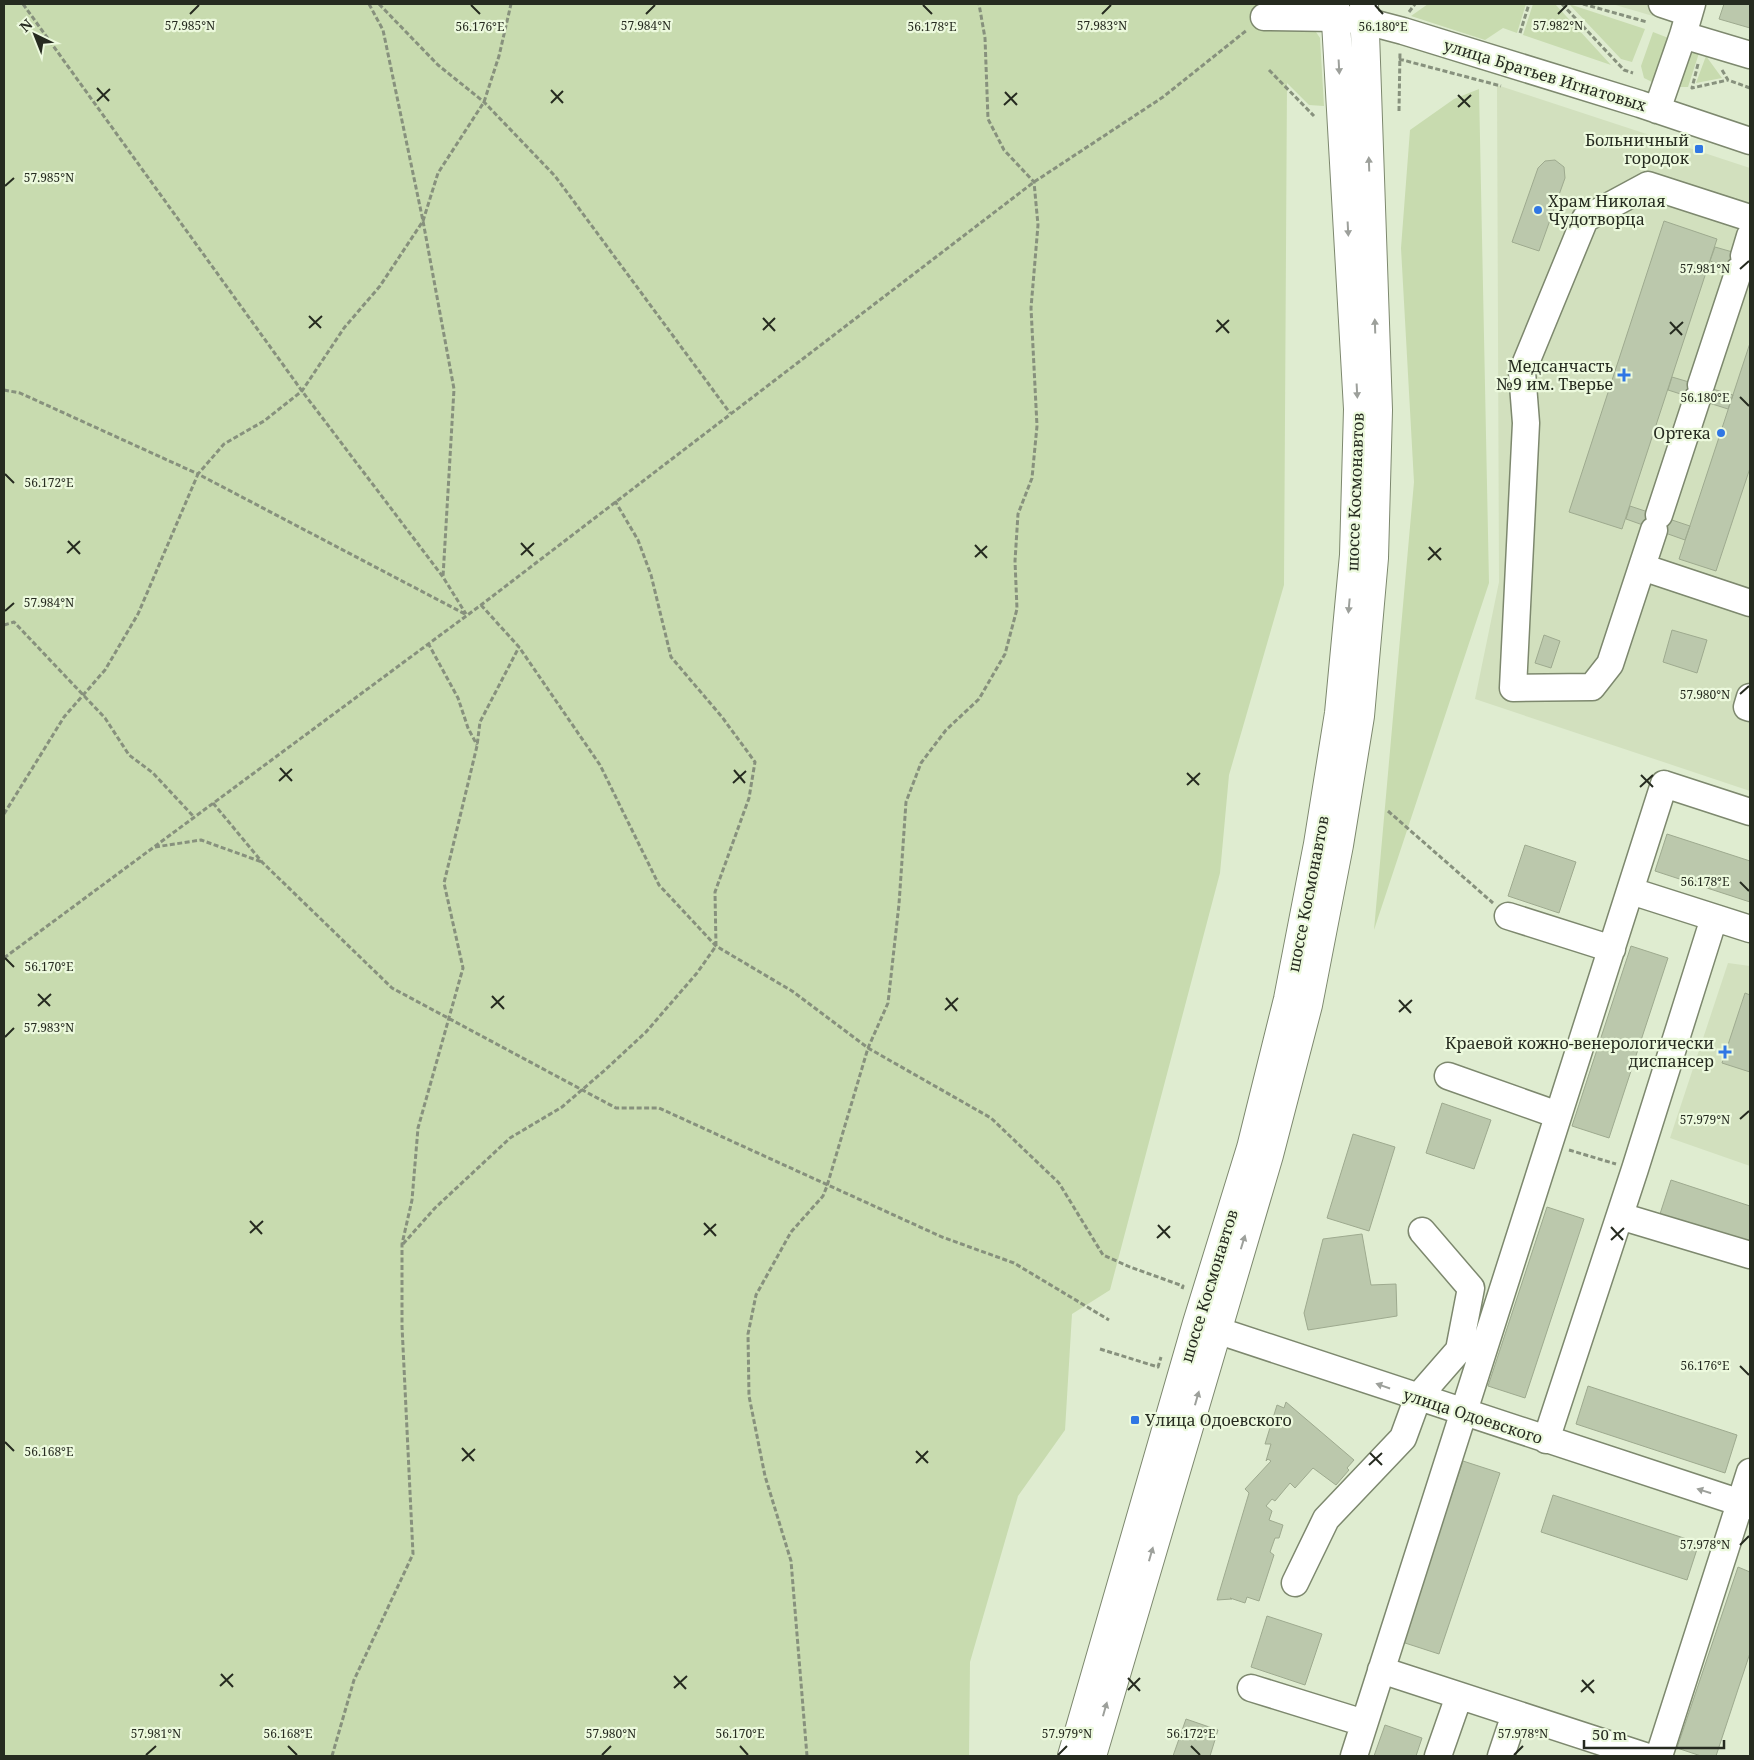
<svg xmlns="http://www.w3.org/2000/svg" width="1754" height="1760" viewBox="0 0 1754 1760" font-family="'Noto Serif',serif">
<rect width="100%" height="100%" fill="#dfecd0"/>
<path fill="#d2e0be" d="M1612,4H1657L1653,16Z
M1497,85L1750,168V791L1475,699L1499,582Z
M1728,963L1750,966V1166L1670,1138Z"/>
<path fill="#c8dbaf" d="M4,4H1284L1285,29L1316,32L1320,38L1324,106L1309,105L1287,83L1284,585L1229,775L1220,873L1110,1290L1072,1314L1065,1430L1018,1496L970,1662L969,1756H4Z
M1428,4H1526L1517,33L1503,28L1485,40L1411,16Z
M1533,4H1555L1611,65L1523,35Z
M1569,4L1645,29L1632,62L1621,59Z
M1653,32L1671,39L1656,84L1644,78L1641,66Z
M1692,48L1700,50L1688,87H1678Z
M1706,56L1722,78L1696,83Z
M1479,89L1489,583L1374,930L1414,482L1401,248L1410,130L1454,99Z"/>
<path fill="#bbc8ac" stroke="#9eaa8f" d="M1724,4H1750V28L1719,19Z
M1555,160L1564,167L1565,178L1539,251L1512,242L1538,168L1545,161Z
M1664,221L1717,239L1622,529L1569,512Z
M1715,247L1750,257L1739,270L1710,261Z
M1750,343V468L1716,571L1679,559Z
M1672,377L1733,395L1728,409L1668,390Z
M1630,506L1690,526L1685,540L1626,519Z
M1672,630L1707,640L1697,673L1663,662Z
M1544,635L1560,641L1551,668L1535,663Z
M1667,834L1750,861V902L1655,871Z
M1525,845L1576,862L1559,913L1508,896Z
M1631,946L1668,958L1609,1138L1572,1126Z
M1745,993L1750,995V1072L1722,1063Z
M1442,1103L1491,1120L1474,1169L1426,1153Z
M1353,1134L1395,1147L1369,1231L1327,1218Z
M1671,1180L1750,1206V1247L1659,1217Z
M1547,1207L1584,1219L1525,1398L1488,1386Z
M1362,1234L1371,1285L1396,1284L1397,1316L1308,1330L1304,1313L1323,1239Z
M1588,1386L1737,1435L1725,1473L1576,1424Z
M1286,1402L1354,1460L1347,1468L1349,1470L1336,1485L1313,1468L1295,1488L1290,1483L1275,1501L1272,1499L1266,1506L1272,1511L1269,1520L1283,1525L1279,1538H1275L1270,1552L1274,1555L1259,1601L1247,1597L1245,1603L1230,1598L1232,1599L1217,1600L1249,1493L1245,1489L1271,1461L1268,1459L1266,1461L1271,1444H1265L1277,1405L1284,1408Z
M1463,1461L1500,1473L1439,1654L1402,1642Z
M1553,1495L1699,1543L1687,1580L1541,1532Z
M1738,1567L1750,1572V1653L1716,1756H1701L1677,1748Z
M1267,1616L1322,1634L1305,1685L1251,1667Z
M1186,1719L1218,1730L1210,1756H1173Z
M1385,1725L1422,1738L1416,1756H1374Z"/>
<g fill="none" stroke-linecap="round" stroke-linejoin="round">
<defs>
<path id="minor" d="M1662,4L1689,13
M1264,17L1337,18L1365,21L1403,31L1640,104L1750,141
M1683,35L1750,55
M1657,110L1683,35L1692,4
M1744,256L1750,236
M1701,385L1739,270
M1659,515L1697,399
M1654,530L1610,664L1592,687L1513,688L1526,423L1522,372L1585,219L1648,185L1750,218
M1642,567L1750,603
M1750,697L1747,707L1750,708
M1631,891L1750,929
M1508,916L1612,949
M1448,1076L1558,1115
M1620,1216L1750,1255
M1198,1324L1750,1506
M1546,1440L1635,1169L1714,918
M1295,1583L1326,1519L1403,1438L1418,1397L1459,1350L1471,1288L1422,1231
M1381,1670L1645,1756
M1251,1688L1364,1723
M1354,1756L1664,784L1750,812
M1438,1756L1459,1696
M1501,1756L1515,1714
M1659,1756L1750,1472"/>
<path id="major" d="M1072,1756L1197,1323L1251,1148L1288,999L1318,844L1339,713L1354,555L1358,409L1335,4
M1092,1756L1269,1155L1308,1005L1339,845L1360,716L1374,558L1378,410L1364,4"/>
</defs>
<use href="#minor" stroke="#7d886e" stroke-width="29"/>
<use href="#major" stroke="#7d886e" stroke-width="30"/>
<path stroke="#87917d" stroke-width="3" stroke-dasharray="5 2.5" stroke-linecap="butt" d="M23,4L302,391L443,577L466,614
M369,4L383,30L423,221L454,389L443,577
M379,4L438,65L484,102L555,176L730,413
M1562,4L1624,70L1633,73
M1583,4L1647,22
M1409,12L1415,4
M1520,33L1529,4
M1399,59L1501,86
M1698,64L1692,88L1728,80
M1269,70L1314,116
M1722,70L1728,80L1750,88
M1399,111L1400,52
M4,390L20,393L198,474L224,444L264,421L302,391L344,328L380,286L423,221L438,173L484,102L499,56L511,4
M481,605L519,647L600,765L659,885L716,946L792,991L868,1048L991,1118L1059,1183L1103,1255L1130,1267L1183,1286L1182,1289
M4,625L14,622L105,718L129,755L153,773L194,817
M428,643L458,698L468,728L477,745
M213,803L262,862L392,988L616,1108H659L942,1237L1014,1263L1109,1320
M1388,811L1493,903
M4,814L64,717L105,670L138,614L198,474L465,614
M155,847L201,840L262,862
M4,958L481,605L1034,182L1163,97L1247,30
M1569,1150L1616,1164
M403,1244L435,1208L510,1138L562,1107L605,1070L646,1032L697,973L716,946L715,892L749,798L755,762L722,717L671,657L651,575L638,540L615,501
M1100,1349L1158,1367L1161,1357
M332,1756L354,1680L413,1554L402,1326V1244L412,1200L418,1128L463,968L444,883L477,746L480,722L519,647
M807,1756L791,1561L765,1476L749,1396L748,1334L756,1295L791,1232L823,1196L827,1186L868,1048L888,1003L899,904L906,802L921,763L946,730L979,699L1005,654L1017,609L1015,561L1018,514L1032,478L1037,426L1031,308L1038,225L1034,182L1004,150L988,119L985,38L979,4"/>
<use href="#minor" stroke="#fff" stroke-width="26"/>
<use href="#major" stroke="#fff" stroke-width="28"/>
</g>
<defs><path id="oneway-solid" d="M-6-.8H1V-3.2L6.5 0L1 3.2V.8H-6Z" transform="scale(1.25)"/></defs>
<g fill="#9da09b">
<use href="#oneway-solid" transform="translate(1339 67) rotate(87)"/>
<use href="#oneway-solid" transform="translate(1369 164) rotate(-92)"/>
<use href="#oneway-solid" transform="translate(1348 229) rotate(87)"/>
<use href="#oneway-solid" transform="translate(1375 326) rotate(-92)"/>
<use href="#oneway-solid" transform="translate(1357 391) rotate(87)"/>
<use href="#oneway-solid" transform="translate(1349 606) rotate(95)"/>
<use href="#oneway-solid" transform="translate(1243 1242) rotate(-73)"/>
<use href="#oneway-solid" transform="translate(1383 1386) rotate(-161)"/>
<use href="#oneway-solid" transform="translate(1197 1398) rotate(-74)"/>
<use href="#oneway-solid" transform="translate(1704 1491) rotate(-162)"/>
<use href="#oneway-solid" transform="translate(1151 1554) rotate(-74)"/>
<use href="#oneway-solid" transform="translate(1105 1709) rotate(-74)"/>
</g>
<path fill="none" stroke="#262b20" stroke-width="2" d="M471,5L480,14M923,5L932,14M1375,5L1383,14M190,14L199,5M646,14L655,5M1102,14L1111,5M1558,14L1567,5M97,88L109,101M551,90L563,103M1005,92L1017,105M1458,95L1470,107M97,101L110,89M551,103L563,91M1004,105L1017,93M1458,107L1471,95M5,186L14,178M1740,269L1749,261M309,316L321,328M763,318L775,331M1217,320L1229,333M1670,322L1682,335M309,328L322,316M763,330L775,318M1216,332L1229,320M1670,334L1683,322M1740,397L1749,406M5,474L14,483M68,541L80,554M521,543L533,556M975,545L987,558M1429,547L1441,560M67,553L80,541M521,555L534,543M975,557L987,546M1428,560L1441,548M5,611L14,603M1740,694L1749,686M280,768L292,781M734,770L745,783M1187,773L1199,785M1641,775L1653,787M279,781L292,769M733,783L746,771M1187,785L1200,773M1640,787L1653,775M1740,882L1749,891M5,958L14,967M38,994L50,1006M492,996L504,1009M946,998L957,1011M1399,1000L1411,1013M38,1006L51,994M491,1008L504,996M945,1010L958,998M1399,1012L1412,1000M5,1037L14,1028M1740,1119L1749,1111M250,1221L262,1234M704,1223L716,1236M1158,1225L1170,1238M1611,1227L1623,1240M250,1233L263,1221M704,1235L716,1224M1157,1238L1170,1226M1611,1240L1624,1228M1740,1366L1749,1375M5,1442L14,1451M462,1448L474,1461M916,1451L928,1463M1370,1453L1382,1465M462,1461L475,1449M916,1463L928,1451M1369,1465L1382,1453M1740,1545L1749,1536M221,1674L233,1687M674,1676L686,1689M1128,1678L1140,1691M1582,1680L1594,1693M220,1686L233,1674M674,1688L687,1676M1128,1690L1140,1678M1581,1692L1594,1680M288,1746L297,1755M740,1746L748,1755M1191,1746L1200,1755M146,1755L156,1746M602,1755L611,1746M1058,1755L1067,1746M1514,1755L1523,1746"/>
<g fill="#3077e4" stroke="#ecf9dd" stroke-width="2">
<rect x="1694" y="144" width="10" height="10" rx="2.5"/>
<circle cx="1538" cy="210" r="5"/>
<path d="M1621.5 367.5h5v5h5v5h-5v5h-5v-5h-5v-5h5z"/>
<circle cx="1721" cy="433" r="5"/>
<path d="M1722.5 1044.5h5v5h5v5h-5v5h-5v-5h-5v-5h5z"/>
<rect x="1130" y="1415" width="10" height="10" rx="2.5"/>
</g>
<g text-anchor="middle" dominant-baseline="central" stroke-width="4.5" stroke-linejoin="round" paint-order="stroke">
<g font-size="16" fill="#262b20" stroke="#ecf9dd">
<text transform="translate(1545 75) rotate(17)">улица Братьев Игнатовых</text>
<text transform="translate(1355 492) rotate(-88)">шоссе Космонавтов</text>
<text transform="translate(1308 894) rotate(-79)">шоссе Космонавтов</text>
<text transform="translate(1209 1286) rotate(-73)">шоссе Космонавтов</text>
<text transform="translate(1473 1416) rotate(18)">улица Одоевского</text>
</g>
<g font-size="16" fill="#262b20" stroke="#ecf9dd" text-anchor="end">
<text x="1689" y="140">Больничный<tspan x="1689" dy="18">городок</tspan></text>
<text x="1548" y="201" text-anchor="start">Храм Николая<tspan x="1548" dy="18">Чудотворца</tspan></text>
<text x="1613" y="366">Медсанчасть<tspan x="1613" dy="18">№9 им. Тверье</tspan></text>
<text x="1711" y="433">Ортека</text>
<text x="1714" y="1043">Краевой кожно-венерологически<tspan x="1714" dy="18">диспансер</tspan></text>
<text x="1145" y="1420" text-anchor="start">Улица Одоевского</text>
</g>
</g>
<g font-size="12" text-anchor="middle" fill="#262b20" stroke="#ecf9dd" stroke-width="4.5" stroke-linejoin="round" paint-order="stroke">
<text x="646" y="30">57.984°N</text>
<text x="190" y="30">57.985°N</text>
<text x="1102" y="30">57.983°N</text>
<text x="1558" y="30">57.982°N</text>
<text x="480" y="31">56.176°E</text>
<text x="932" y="31">56.178°E</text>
<text x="1383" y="31">56.180°E</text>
<text x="49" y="182">57.985°N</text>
<text x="1705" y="273">57.981°N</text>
<text x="1705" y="402">56.180°E</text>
<text x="49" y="487">56.172°E</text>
<text x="49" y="607">57.984°N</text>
<text x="1705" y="699">57.980°N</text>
<text x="1705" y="886">56.178°E</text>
<text x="49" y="971">56.170°E</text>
<text x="49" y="1032">57.983°N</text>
<text x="1705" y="1124">57.979°N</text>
<text x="1705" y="1370">56.176°E</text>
<text x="49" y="1456">56.168°E</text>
<text x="1705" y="1549">57.978°N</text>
<text x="288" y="1738">56.168°E</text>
<text x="740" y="1738">56.170°E</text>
<text x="1191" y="1738">56.172°E</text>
<text x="156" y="1738">57.981°N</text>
<text x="611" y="1738">57.980°N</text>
<text x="1067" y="1738">57.979°N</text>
<text x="1523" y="1738">57.978°N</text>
</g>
<rect width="1754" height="1760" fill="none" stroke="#262b20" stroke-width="10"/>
<g transform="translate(35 35) rotate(317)" stroke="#ecf9dd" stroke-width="4" paint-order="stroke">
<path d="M0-4L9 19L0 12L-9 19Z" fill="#262b20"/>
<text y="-8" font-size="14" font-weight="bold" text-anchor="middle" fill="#262b20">N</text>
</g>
<path d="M1584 1740v8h140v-8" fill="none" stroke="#262b20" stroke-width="2.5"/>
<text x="1592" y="1740" font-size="15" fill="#262b20" stroke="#ecf9dd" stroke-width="4" paint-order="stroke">50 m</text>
</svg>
